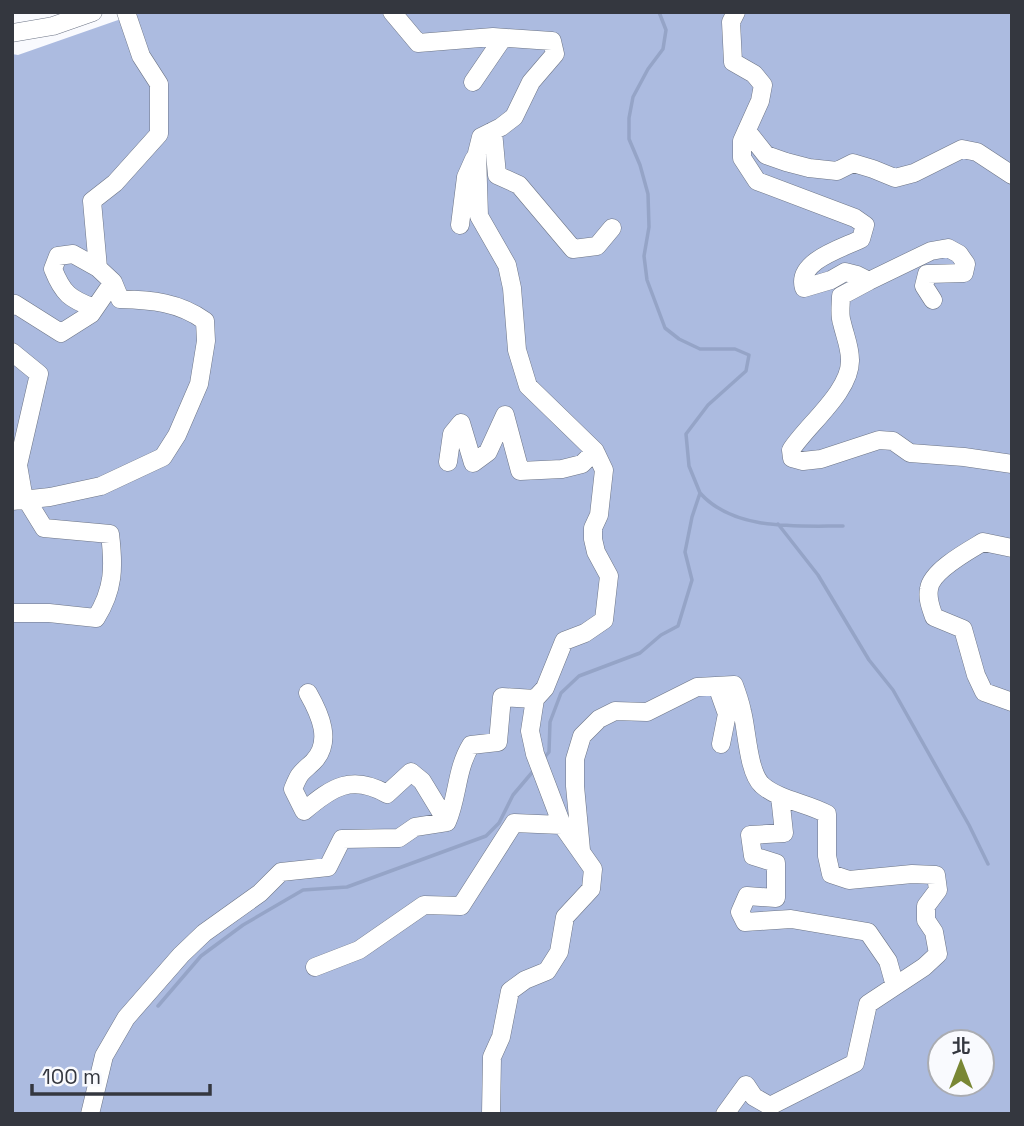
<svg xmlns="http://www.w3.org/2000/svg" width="1024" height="1126" viewBox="0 0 1024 1126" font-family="'Space Grotesk','Noto Sans TC',sans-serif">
<rect width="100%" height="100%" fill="#f9fafe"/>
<path fill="#acbbe0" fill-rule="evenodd" d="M141,12H1012V1114H12V54L18,55ZM940,1042H982V1084H940Z"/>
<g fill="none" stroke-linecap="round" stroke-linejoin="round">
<path stroke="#95a4c7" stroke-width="3.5" d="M700,493C734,531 796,526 843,526
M778,524L818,575L869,660L893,690L969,825L988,864
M544,758L549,752L550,722L561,693L579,676L640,653L661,635L678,626L692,580L685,552L692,517L700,493L689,466L686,434L708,405L746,371L749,355L735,349H700L679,339L665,328L647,280L644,256L649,227L648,194L640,165L629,139V118L633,97L648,69L663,49L666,30L659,12
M158,1006L201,956L243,925L303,890L347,887L486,836L499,823L513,795L535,769"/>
<defs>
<path id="minor" d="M392,12L418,43L493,37L552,41L555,54L531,82L514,117L501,127L481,137L477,153L479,216L507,265L512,288L517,350L528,386L595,451L604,470L599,515L593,528V539L596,552L609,576L604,620L585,633L564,641L545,688L535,699L530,731L535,754L562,825L593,869L591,889L565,917L559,952L547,971L525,980L510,991L501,1037L492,1057L491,1114
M736,12L731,22L733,62L754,74L763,85L760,101L742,141V158L757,181L855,218L865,225L861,239C843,248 796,261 804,288L831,280L845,272L857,275L869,281L841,296C841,305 839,315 842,323C845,336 850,347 850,360C851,391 807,425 791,450L792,458L803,461L821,459L879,440L893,441L910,453L964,457L1012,464
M12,33L53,26L93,12
M473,82L503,38
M493,131L497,175L519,185L573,249L597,246L612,228
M747,131L766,155L786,162L809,168L837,171L853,163L873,169L895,178L914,173L962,149L977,152L1012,175
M460,225L466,177L474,159
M869,281L931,251L948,248L959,254L966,264L964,273L927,274L924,286L933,300
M12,306L15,304L61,333L91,314L113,282L98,268L92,201L115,183L159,134V84L141,56L126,12
M94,308C70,299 63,294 53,269L58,256L73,254L98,268
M12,352L39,374L18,465L23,494L44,528L110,534C114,567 114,589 96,618L49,613H12
M448,462L452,434L461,423L473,463L488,452L505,415L520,471L562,469L582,464L595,451
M12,501L50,497L101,486L163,457L177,435L199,384L206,341L205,321C179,302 151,300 120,299L113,282
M1012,548L983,542C968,551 931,571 929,589C927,599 931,608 934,617L963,629L976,675L984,692L1012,702
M717,686L727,714L721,744
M308,693C320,714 333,742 313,762C300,774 300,772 293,789L304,811C332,787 352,774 387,794L411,772L422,781L447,822
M780,796L784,833L750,835L753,856L776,863V898L747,896L740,912L745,922L791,919L868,932L888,961L895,986
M581,850L575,786V759L582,736L599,719L615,711L647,712L697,687L734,685C737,693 740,702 742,711C747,730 748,772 762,785C779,800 807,803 827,814V856L831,874L849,880L912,874L936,875L938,890L926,906V920L934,932L938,954L924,967L868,1004L855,1063L770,1106L754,1097L746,1085L725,1114
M315,967L359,950L424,905L461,906L514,823L562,825
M90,1114L104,1056L126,1018L181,955L204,933L260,893L281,872L328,867L342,839L399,838L415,827L447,822C458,797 456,769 471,745L498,742L502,697L535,699"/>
</defs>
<use href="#minor" stroke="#6d7586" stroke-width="19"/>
<use href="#minor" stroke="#fff" stroke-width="18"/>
</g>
<rect width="1024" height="1126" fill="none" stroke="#34373f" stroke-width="28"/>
<g transform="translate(961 1063)"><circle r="33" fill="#f9fafe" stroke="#aaacb2" stroke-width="2"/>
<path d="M0-5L12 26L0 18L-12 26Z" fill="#798735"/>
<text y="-10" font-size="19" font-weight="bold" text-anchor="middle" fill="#34373f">北</text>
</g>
<path d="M32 1084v10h178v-10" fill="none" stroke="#34373f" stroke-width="3.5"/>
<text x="42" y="1084" font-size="21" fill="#34373f" stroke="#f9fafe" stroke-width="5" paint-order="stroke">100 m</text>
</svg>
